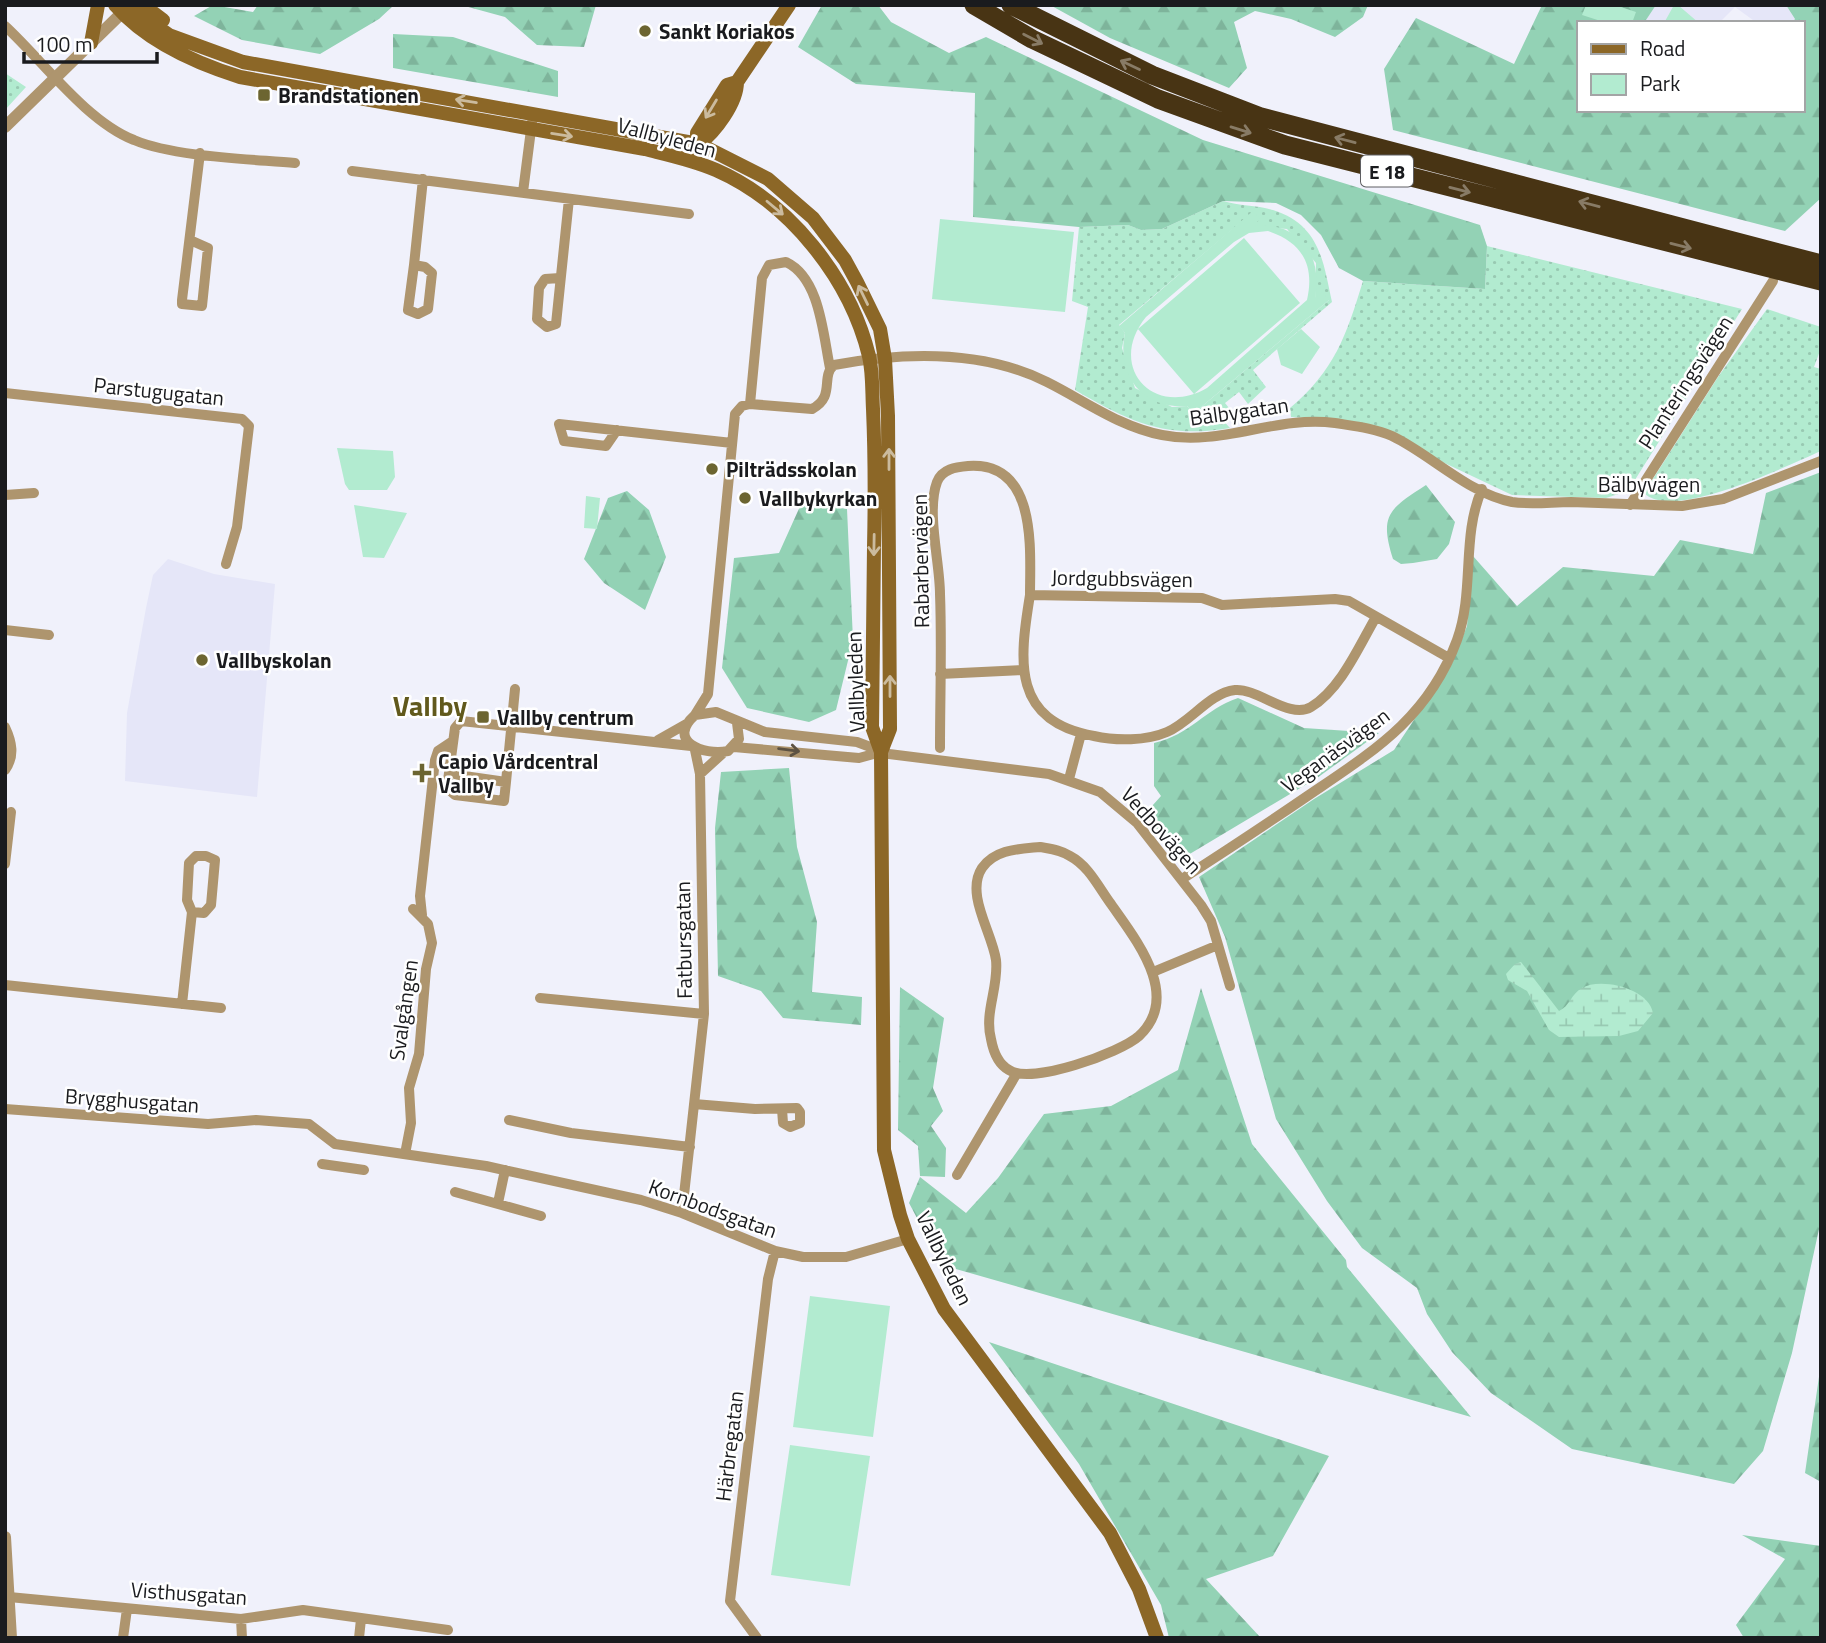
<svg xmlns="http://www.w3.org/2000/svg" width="1826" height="1643" viewBox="0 0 1826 1643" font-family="'Titillium Web',sans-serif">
<defs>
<pattern id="grass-dots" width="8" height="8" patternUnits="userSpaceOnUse" patternTransform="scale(1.75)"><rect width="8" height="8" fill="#b2ebd0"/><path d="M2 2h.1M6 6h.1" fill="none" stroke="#98c9b2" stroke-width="1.8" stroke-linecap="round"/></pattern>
<pattern id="forest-firs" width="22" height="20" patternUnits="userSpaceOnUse" patternTransform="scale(1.75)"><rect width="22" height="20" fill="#93d2b5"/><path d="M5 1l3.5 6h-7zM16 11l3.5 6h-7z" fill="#7eb49b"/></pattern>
<pattern id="wetland-marsh" width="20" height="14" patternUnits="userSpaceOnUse" patternTransform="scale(1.75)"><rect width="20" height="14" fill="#b2ebd0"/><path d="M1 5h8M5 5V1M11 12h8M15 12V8" fill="none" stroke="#98c9b2"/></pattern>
</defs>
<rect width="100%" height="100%" fill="#f0f1fb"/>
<path fill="#e5e6f8" d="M1656,5H1786L1795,19L1792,23H1757L1735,7L1719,23H1644Z
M168,559L214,574L275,584L257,797L125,781L127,713L146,608L153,575Z"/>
<path fill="url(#grass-dots)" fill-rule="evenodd" d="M5,73L26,87L5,110Z
M1223,201C1239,206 1257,205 1273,210C1320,225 1323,261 1332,302L1253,370L1266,387L1248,404L1239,392L1225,403L1229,408L1220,417L1230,428C1165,439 1130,422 1075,390L1088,307L1072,301L1079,227L1128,225L1141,230L1162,229ZM1253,212L1251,226L1287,229L1316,263L1315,300H1329L1194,413L1187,406L1172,407L1135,388L1122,348L1125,333L1119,325Z
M1487,246L1742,309L1628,491L1606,498L1512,495L1358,422L1291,417L1290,408C1335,370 1346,336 1363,281L1485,289Z
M1767,309L1821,327V348L1814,367L1821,369V451C1789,465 1672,522 1644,493L1718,377Z"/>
<path fill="url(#forest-firs)" d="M213,5L253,12L258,5H394L379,19L320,54L242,40L194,16Z
M461,5H596L584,47L537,45L505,17Z
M822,5H878L891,22L949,53L986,37L1203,140L1480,225L1487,246L1485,289L1363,281L1339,268L1321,235L1301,215L1276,203L1223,201L1162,229L1141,230L1128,225L1079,227L973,217L975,93L856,84L798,47Z
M1050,5H1368L1363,17L1335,37L1291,19L1255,11L1234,22L1247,68L1229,88L1110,38Z
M1542,5H1656L1644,23H1579V110H1803V23H1792L1795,19L1786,5H1821V198L1785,231L1393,130L1384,69L1416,18L1514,64Z
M393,34L453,37L558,71V97L393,68Z
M1821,472V1220L1792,1353L1763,1451L1734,1484L1572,1449L1491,1393L1452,1352L1427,1314L1417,1288L1362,1248L1327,1201L1276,1119L1225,937L1199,877L1314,799L1394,750L1453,661L1467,626L1473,556L1517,606L1563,567L1654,576L1680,540L1753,554L1766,493Z
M1426,485L1455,522L1449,544L1437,559L1413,563L1401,564L1393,559C1379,515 1389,509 1426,485Z
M627,491L649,510L666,557L645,610L604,583L584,559L608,498Z
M802,502L847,509L853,640L836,710L809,722L747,708L722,668L734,558L779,553Z
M1238,698L1304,728L1379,733L1317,778L1183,858L1144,815L1161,796L1154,786V743C1190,735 1205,709 1238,698Z
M789,768L797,847L817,922L812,992L862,997L861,1025L783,1018L761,991L718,976L715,828L721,772Z
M900,987L944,1018L933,1088L943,1111L931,1126L946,1148L945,1177L920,1176L918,1146L898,1130Z
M1201,988L1252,1144L1346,1260L1347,1267L1471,1417L942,1265L909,1203L920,1177L966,1213L998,1178L1044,1114L1111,1106L1178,1070Z
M989,1342L1329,1456L1273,1556L1206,1579L1261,1638H1169L1161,1605L1079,1464Z
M1821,1363V1482L1805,1473Z
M1742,1535L1821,1546V1638H1744L1736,1625L1785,1559Z"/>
<path fill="url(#wetland-marsh)" d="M1521,962L1559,1011C1570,1006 1571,994 1582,988C1600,977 1649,988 1653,1013L1638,1031L1619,1036L1559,1037L1549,1030L1527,991L1508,980L1506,974L1515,964Z"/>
<path fill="#b2ebd0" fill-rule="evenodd" d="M1586,5H1615L1636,12L1632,23H1607L1582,15Z
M1674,5H1678L1699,23H1664Z
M1253,211L1260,219L1253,226C1299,221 1323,254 1315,298L1322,292L1329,300L1194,413L1187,406C1143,409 1116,376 1125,333L1119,326ZM1268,231C1302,242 1315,265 1307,300L1207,388C1153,419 1106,366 1146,317L1234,242L1249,233Z
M940,219L1074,232L1065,312L932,299Z
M1244,238L1300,303L1194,394L1138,329Z
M1301,329L1320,347L1302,374L1281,365L1277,349Z
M337,448L393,451L395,477L387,490H349L345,484Z
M586,496L600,498L597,529L584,528Z
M354,505L407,513L384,558L363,557Z
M810,1296L890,1306L873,1437L793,1427Z
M790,1445L870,1456L850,1586L771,1575Z"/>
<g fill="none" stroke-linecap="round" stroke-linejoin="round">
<path stroke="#ae956e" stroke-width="10" d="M5,26C43,61 86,121 134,140C174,157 250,159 295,163
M352,171L689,214
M523,192L532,122
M190,240L208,248L202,306L182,304V300L200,153
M414,265L408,310L418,314L428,309L432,273L425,267L414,265L423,179
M560,278L545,279L539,288L537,319L547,327L556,324L569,199
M5,393L242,419L249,426L237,527L226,564
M750,404L762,278L769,265L786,262C820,278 823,334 830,368
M617,430L606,446L564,441L559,424L732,443
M5,495L34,493
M1630,505L1773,281
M1376,617C1359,646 1341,689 1311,707C1290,720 1258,688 1235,690C1209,693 1191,722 1167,732C1146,741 1116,741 1094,736C1012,721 1019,662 1030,595L1202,598L1222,605L1335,599L1349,601L1449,658
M5,630L49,635
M940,674L1023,670
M695,715L708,694L735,414L742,406L750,404L812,409C836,396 820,377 834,365C904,352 981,349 1047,382C1085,401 1120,427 1162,435C1221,447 1276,415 1335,423C1354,426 1374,428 1392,436C1430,454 1469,494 1512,502C1531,505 1552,502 1571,502C1608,503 1645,505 1682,506L1723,499L1821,461
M737,723L739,739L728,751C703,756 666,741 695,715L716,712L765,732L857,742L889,754L1049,774L1100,792L1137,823L1201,905L1211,921L1230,986
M5,727C12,742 15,756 5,770
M658,740L688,723
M734,747L859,758L881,752
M940,748C940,697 942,645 940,594C940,562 926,512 937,482C942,469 956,467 968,466C1038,461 1030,550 1030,595
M449,766L457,775L506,782L515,689
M700,774L722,754
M1069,779L1081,734
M506,782L504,801L455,795L447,788L455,728L461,721L691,746
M1040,847C1051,849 1061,850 1070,856C1089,866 1099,888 1111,904C1136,940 1182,996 1139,1036C1120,1053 1031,1085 1009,1070C998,1064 993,1050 991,1039C984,1012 999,987 996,960C992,932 965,894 982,868C995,849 1019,849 1040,847Z
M5,864L11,812
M1182,879C1224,852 1265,825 1306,797C1372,752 1428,719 1457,640C1475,590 1461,537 1482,489
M422,915L420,896L435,760L438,751L453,741
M1153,972L1218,945
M5,985L221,1008
M540,998L704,1014
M182,1004L192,912L187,900L189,863L196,856H206L215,860L211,905L204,913L192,912
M694,1104L755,1109L797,1108L800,1112V1123L790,1127L783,1123L782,1109
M5,1109L208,1124L256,1120L309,1124L335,1144L486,1166L641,1200L682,1213L775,1251L803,1257H846L908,1239
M509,1120L571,1133L690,1147
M405,1154L411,1123L409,1088L419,1054L426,969L432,943L428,924L413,909
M322,1164L364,1170
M957,1175L1017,1073
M455,1192L541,1216
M498,1203L505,1170
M682,1213L704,1014L700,774L695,750
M9,1597L241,1619L303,1610L448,1630
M241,1619L242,1638
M123,1638L127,1609
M359,1638L361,1619
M757,1638L730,1601L768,1279L775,1251"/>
<path stroke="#ae956e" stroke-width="12" d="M5,127L128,7
M5,1537L11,1638"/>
<path stroke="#8c6727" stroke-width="14" d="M115,5C147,42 195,63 240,77L645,149C669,155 693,160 716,170C789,202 850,278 869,356C873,373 872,392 873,409C875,455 875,501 874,547C873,607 873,667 872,727L881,752L884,1150L900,1215L908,1239L944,1309L1110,1533L1139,1589L1157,1638
M143,5L163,20
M129,7L169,35L243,62L699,144L768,179L813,218L845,260L857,282L880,329L885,359L888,416L890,729L881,752
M91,43L98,5
M699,144C715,132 737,103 737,82L789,5
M697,151V133L727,85L737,82"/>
<path stroke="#483414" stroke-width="19" d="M974,5L1032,39L1158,99L1285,145L1821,281
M1011,5L1152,75L1261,117L1821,264"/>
</g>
<defs><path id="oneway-shaft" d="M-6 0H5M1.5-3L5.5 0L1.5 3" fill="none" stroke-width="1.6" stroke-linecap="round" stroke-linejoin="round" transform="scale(1.75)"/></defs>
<g stroke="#887b66">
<use href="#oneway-shaft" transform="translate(1033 39) rotate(27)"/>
<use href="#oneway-shaft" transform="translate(1130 65) rotate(-155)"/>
<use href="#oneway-shaft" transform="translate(1241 130) rotate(17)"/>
<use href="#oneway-shaft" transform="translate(1345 140) rotate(-165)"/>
<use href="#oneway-shaft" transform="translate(1460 190) rotate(14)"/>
<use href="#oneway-shaft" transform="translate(1589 204) rotate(-165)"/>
<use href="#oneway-shaft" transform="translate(1681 246) rotate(14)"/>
</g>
<g stroke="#cbbb9e">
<use href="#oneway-shaft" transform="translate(466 101) rotate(-171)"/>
<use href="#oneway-shaft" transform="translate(711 109) rotate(121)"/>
<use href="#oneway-shaft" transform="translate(562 135) rotate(9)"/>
<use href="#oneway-shaft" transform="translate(775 208) rotate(40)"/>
<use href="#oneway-shaft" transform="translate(863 295) rotate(-116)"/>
<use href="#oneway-shaft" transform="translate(889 459) rotate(-90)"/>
<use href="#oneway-shaft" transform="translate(874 545) rotate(91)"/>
<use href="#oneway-shaft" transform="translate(890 686) rotate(-90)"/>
</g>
<use stroke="#5d5242" href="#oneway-shaft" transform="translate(789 750) rotate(7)"/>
<g fill="#6c6531" stroke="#fff" stroke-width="2.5">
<circle cx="645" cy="31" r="7"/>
<rect x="257" y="88" width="14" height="14" rx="3.5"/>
<circle cx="712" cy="469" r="7"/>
<circle cx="745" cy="498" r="7"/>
<circle cx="202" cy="660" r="7"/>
<rect x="476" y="710" width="14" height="14" rx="3.5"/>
<path d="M418.5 762.5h7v7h7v7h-7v7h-7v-7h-7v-7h7z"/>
</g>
<g text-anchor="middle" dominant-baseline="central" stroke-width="5" stroke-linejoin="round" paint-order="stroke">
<rect fill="#fff" stroke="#5f5f62" stroke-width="2" x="1361" y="155.5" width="52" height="31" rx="5"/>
<g font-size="19" font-weight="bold" fill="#1a1b1e">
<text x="1387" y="171">E 18</text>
</g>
<g font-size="21" font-weight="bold" fill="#1a1b1e" stroke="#fff" text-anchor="start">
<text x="659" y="31">Sankt Koriakos</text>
<text x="278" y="95">Brandstationen</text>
<text x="726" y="469">Pilträdsskolan</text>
<text x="759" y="498">Vallbykyrkan</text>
<text x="216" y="660">Vallbyskolan</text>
<text x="497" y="717">Vallby centrum</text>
<text x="438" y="761">Capio Vårdcentral<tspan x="438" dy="24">Vallby</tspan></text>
</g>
<g font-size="21" fill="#1a1b1e" stroke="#fff">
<text transform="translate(667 137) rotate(15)">Vallbyleden</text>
<text transform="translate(1685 382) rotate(-57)">Planteringsvägen</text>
<text transform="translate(159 391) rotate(6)">Parstugugatan</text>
<text transform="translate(1239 411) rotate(-8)">Bälbygatan</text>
<text x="1649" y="484">Bälbyvägen</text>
<text transform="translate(920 561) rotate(-91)">Rabarbervägen</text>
<text transform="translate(1122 578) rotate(1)">Jordgubbsvägen</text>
<text transform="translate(855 682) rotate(-92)">Vallbyleden</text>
<text transform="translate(1335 750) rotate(-36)">Veganäsvägen</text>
<text transform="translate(1162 830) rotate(48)">Vedbovägen</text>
<text transform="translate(683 940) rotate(-91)">Fatbursgatan</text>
<text transform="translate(403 1010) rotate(-82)">Svalgången</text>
<text transform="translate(132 1100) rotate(4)">Brygghusgatan</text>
<text transform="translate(713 1208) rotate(20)">Kornbodsgatan</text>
<text transform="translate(945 1258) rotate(64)">Vallbyleden</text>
<text transform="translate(729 1446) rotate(-83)">Härbregatan</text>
<text transform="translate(189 1593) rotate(4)">Visthusgatan</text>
</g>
<g font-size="28" font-weight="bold" fill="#61591c" stroke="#fff">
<text x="430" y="705">Vallby</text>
</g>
</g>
<rect width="1826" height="1643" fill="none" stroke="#1a1b1e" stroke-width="14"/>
<rect x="1577" y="21" width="228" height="91" fill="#ffffff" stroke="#a3a4a5" stroke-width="2"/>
<rect x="1591" y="44" width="35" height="10" fill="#8c6727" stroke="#a3a4a5" stroke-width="2"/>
<text x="1640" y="56" font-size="21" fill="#1a1b1e">Road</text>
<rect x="1591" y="74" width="35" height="21" fill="#b2ebd0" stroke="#a3a4a5" stroke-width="2"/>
<text x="1640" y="91" font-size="21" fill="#1a1b1e">Park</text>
<path d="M24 52v10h133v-10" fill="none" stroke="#1a1b1e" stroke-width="3.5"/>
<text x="35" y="52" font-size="21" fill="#1a1b1e" stroke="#ffffff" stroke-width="5" paint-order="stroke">100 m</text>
</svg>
